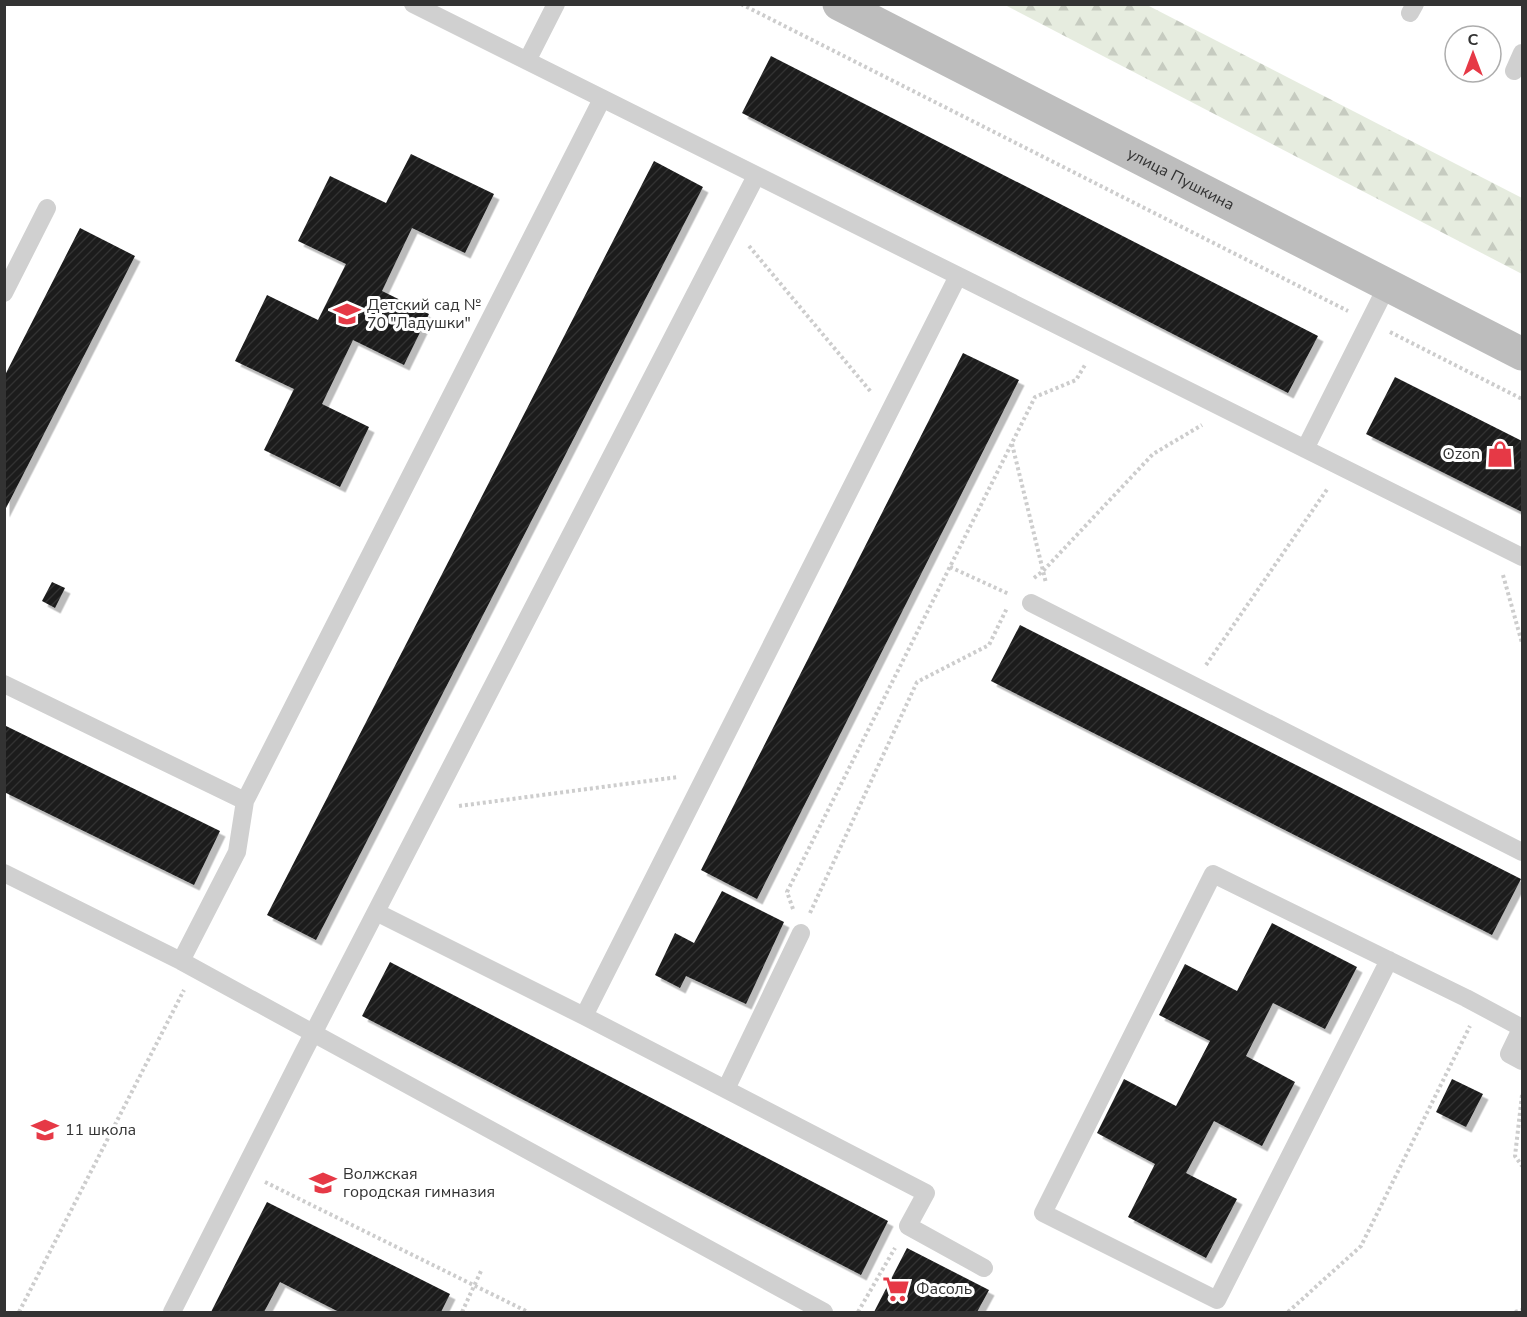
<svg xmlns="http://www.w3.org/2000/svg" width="1527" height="1317" viewBox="0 0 1527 1317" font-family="'Nunito Sans',sans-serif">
<defs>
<pattern id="forest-firs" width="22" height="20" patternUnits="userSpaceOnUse" patternTransform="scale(1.5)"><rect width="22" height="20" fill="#e6ecdf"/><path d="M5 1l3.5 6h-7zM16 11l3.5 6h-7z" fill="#c6cbc0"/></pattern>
<pattern id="building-hatch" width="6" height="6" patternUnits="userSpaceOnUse" patternTransform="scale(1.5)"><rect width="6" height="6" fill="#1a1a1a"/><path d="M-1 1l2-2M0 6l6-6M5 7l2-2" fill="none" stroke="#333"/></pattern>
<filter id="shadow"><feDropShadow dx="5.5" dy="5.5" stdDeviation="0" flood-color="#0004"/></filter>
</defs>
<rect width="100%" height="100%" fill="#fff"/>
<path fill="url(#forest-firs)" d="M1005,5H1147L1522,198V274Z"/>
<path fill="url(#building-hatch)" filter="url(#shadow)" d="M771,56L1318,336L1288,393L742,113Z
M411,154L494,194L465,253L412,228L382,291L429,314L404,365L353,340L322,404L369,427L340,487L264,450L294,389L235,361L267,295L318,320L346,264L298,241L330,176L386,203Z
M654,161L703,187L316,940L267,915Z
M80,228L135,256L4,512V377Z
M963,353L1019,380L757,899L701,870Z
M1395,377L1522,441V512L1366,434Z
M52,582L65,588L55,608L42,601Z
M1020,625L1521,879L1492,935L991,681Z
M4,725L220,831L194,885L4,792Z
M722,891L784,922L746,1004L686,976L680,988L655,975L675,933L694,943Z
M1272,923L1357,967L1325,1029L1273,1003L1246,1056L1295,1082L1262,1146L1214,1121L1186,1173L1237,1199L1206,1258L1128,1217L1155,1164L1097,1133L1124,1079L1176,1106L1210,1041L1159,1015L1185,964L1237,991Z
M390,962L888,1221L861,1275L362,1016Z
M1452,1079L1483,1094L1466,1127L1436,1112Z
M267,1202L450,1294L441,1312H339L280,1282L264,1312H211Z
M907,1248L989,1290L977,1312H874Z"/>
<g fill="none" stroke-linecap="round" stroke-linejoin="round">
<path stroke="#cdcdcd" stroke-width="4" stroke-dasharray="3 3" stroke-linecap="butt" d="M741,4L1348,311
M749,246L871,392
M1390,332L1522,399
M1012,444L1046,583
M950,567L1009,594
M1503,575L1522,643
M1034,578L1043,571L1153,454L1202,425
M1206,665L1328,488
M459,806L678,777
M793,909L787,892L1035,397L1076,380L1085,365
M810,913L917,682L989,645L1007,608
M1522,1095L1515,1156L1522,1166
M265,1182L528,1312
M19,1312L184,990
M462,1312L481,1271
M858,1312L895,1248
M1288,1312L1361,1246L1470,1026
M1515,1312L1522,1310"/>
<path stroke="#d0d0d0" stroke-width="18" d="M413,4L1522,557
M1410,13L1415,4
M527,61L556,4
M1514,71L1522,53
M4,293L47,208
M1305,449L1388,284
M1031,603L1522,852
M4,684L245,801
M4,873L181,961L824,1312
M376,912L584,1016L926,1193L908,1226L984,1268
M1389,960L1217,1300L1043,1213L1213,874L1466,998L1522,1028
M181,961L237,852L245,801L602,99
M584,1016L958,276
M1522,1027L1509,1054L1522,1061
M726,1089L801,933
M172,1312L303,1053L756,176"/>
<path stroke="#bdbdbd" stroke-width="33" id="s1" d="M839,4L1522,354"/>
</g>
<defs>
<symbol id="school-bare" viewBox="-9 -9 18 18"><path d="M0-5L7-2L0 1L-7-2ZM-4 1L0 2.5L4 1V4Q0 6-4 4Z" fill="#e63946" stroke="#fff" stroke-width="2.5" paint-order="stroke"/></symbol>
<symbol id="shop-bare" viewBox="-9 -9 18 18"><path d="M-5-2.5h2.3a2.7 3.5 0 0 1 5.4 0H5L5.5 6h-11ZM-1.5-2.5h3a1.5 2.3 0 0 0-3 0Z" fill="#e63946" stroke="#fff" stroke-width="2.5" paint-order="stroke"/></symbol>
<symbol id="supermarket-bare" viewBox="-9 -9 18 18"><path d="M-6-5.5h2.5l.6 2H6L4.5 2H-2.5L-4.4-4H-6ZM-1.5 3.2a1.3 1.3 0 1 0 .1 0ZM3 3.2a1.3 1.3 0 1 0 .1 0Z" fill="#e63946" stroke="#fff" stroke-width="2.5" paint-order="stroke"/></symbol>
</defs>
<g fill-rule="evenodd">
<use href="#school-bare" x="328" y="295" width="38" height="38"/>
<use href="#shop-bare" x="1481" y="435" width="38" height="38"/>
<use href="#school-bare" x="26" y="1111" width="38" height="38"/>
<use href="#school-bare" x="304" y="1164" width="38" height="38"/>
<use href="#supermarket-bare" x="877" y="1270" width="38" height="38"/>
</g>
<g text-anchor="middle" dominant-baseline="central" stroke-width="6" stroke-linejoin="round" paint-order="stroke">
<g font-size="16" fill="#333" stroke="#fff">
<text stroke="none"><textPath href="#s1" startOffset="384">улица Пушкина</textPath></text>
</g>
<g font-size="16" fill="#333" stroke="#fff" text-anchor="start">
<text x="367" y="305">Детский сад №<tspan x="367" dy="18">70 "Ладушки"</tspan></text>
<text x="1480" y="454" text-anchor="end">Ozon</text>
<text x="65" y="1130">11 школа</text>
<text x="343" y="1174">Волжская<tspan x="343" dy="18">городская гимназия</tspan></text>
<text x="916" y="1289">Фасоль</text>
</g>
</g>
<rect width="1527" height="1317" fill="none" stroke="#333333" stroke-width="12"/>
<g transform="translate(1473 54)"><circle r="28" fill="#ffffff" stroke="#adadad" stroke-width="1.5"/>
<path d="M0-4.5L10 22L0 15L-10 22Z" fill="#e63946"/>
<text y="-9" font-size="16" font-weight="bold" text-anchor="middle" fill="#333333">С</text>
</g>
</svg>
